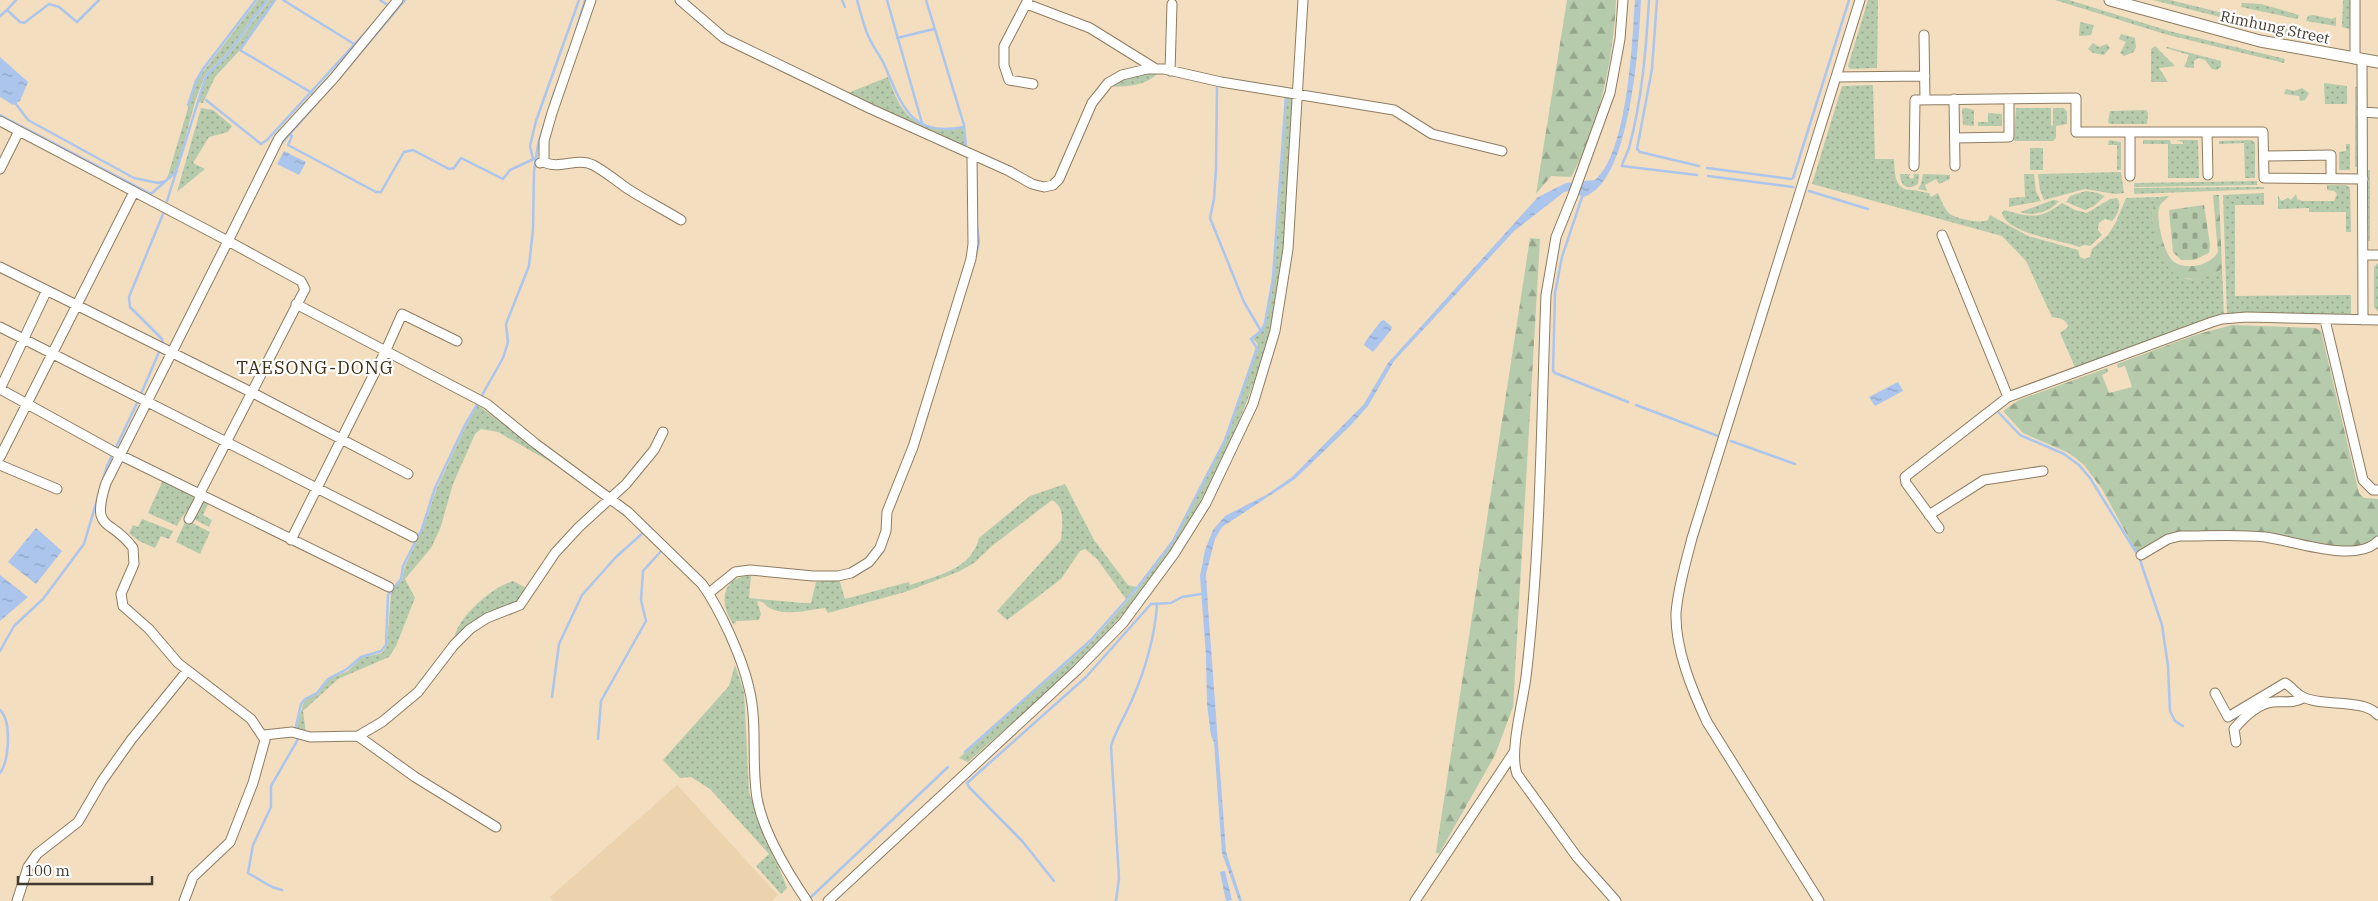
<svg xmlns="http://www.w3.org/2000/svg" width="2378" height="901" viewBox="0 0 2378 901" font-family="'IBM Plex Serif',serif">
<defs>
<pattern id="grass-dots" width="8" height="8" patternUnits="userSpaceOnUse" patternTransform="scale(1.25)"><rect width="8" height="8" fill="#b5cbac"/><path d="M2 2h.1M6 6h.1" fill="none" stroke="#95a68c" stroke-width="1.8" stroke-linecap="round"/></pattern>
<pattern id="forest-firs" width="22" height="20" patternUnits="userSpaceOnUse" patternTransform="scale(1.25)"><rect width="22" height="20" fill="#b5cbac"/><path d="M5 1l3.5 6h-7zM16 11l3.5 6h-7z" fill="#95a68c"/></pattern>
<pattern id="cemetery-stones" width="16" height="16" patternUnits="userSpaceOnUse" patternTransform="scale(1.25)"><rect width="16" height="16" fill="#b5cbac"/><path d="M2 7V4a2 2 0 0 1 4 0v3zM10 15v-3a2 2 0 0 1 4 0v3z" fill="#95a68c"/></pattern>
<pattern id="water-ripples" width="26" height="14" patternUnits="userSpaceOnUse" patternTransform="scale(1.25)"><rect width="26" height="14" fill="#acc5ed"/><path d="M2 4q2-2 4 0t4 0M15 11q2-2 4 0t4 0" fill="none" stroke="#8ea1c0"/></pattern>
</defs>
<rect width="100%" height="100%" fill="#f3dec0"/>
<path fill="#ecd3ae" d="M677,785L778,895L772,901H554L550,897Z"/>
<path fill="url(#grass-dots)" d="M258,0H266L226,54L205,75L195,102L177,169L167,179L196,81Z
M269,0H274L239,51L215,77L203,103L198,102L207,76L228,56Z
M1868,0H1878L1877,68L1850,69L1848,66Z
M2055,0H2069L2169,31L2285,59L2284,63L2168,35Z
M2153,0H2170L2292,30L2291,35Z
M2343,0H2351L2350,29L2342,27Z
M2242,3L2261,4L2299,15L2297,19L2241,7Z
M2313,15L2332,19L2336,17V26L2306,21L2308,16Z
M2080,22L2094,25L2091,35L2079,36Z
M2121,34L2135,38L2136,47L2134,52L2124,56L2120,53L2126,42L2119,39Z
M2093,43L2099,47L2107,44L2110,48L2104,55L2093,53L2088,49Z
M2155,46L2175,66L2159,68L2168,82H2151V49Z
M2167,47L2221,61V67L2217,70L2212,69L2205,60L2198,58L2194,61V68L2184,67L2189,55L2166,48Z
M1147,73L1157,74C1147,85 1124,88 1109,86L1118,80Z
M888,77C892,87 896,100 903,109C917,129 942,132 963,128L966,145L964,150L848,93Z
M2324,83L2347,86V104H2325Z
M1873,85L1875,159H1894C1895,174 1894,191 1913,190C1918,190 1923,193 1929,193L1931,197L1938,193C1941,200 1944,209 1950,214C1957,219 1981,224 1988,220L1990,215L2028,236L2078,250L2080,257L2084,259L2090,257L2092,249L2108,235L2116,222L2126,198L2160,197C2156,202 2152,208 2152,215C2152,231 2166,270 2182,277C2189,281 2197,279 2205,277C2212,275 2217,274 2222,268L2224,316L2075,367L2060,333L2068,327C2067,319 2059,318 2052,317L2026,261L2002,236L1812,184L1842,86Z
M2355,87H2357V167H2355Z
M2302,88L2309,93L2305,100L2300,101L2299,96L2284,94L2286,89L2294,91Z
M1287,95L1293,96C1289,174 1287,254 1271,331C1267,350 1259,369 1252,387C1217,486 1162,577 1088,652C1050,691 1008,726 968,762L959,758L1092,641L1138,589L1174,541L1225,441L1258,348L1257,343L1253,339L1263,330L1266,323L1274,277Z
M201,108L213,110L232,126L228,132L209,137L193,163L205,169L177,192Z
M1965,108L1974,110V126L1963,125L1962,109Z
M2016,108H2051V125L2053,126V108H2064L2067,112V124L2056,126V138L2053,141H2014Z
M2146,110L2148,113L2147,124H2110L2108,122L2110,111Z
M1988,113L2002,114V126H1978V122H1988Z
M2109,140L2121,142V170H2117V145H2108Z
M2143,140H2170L2171,144H2183V142L2176,140H2198L2199,178H2168V144H2143Z
M2252,140L2255,143V178H2245L2244,143L2219,144V141Z
M2346,144H2350V170H2339V152L2346,151Z
M2030,148H2043V170H2030Z
M2367,170H2370V241H2368Z
M2121,172L2124,193L2115,194L2085,189L2044,200L2040,190L2038,174Z
M1900,174H1910L1909,177L1912,179L1914,177L1913,174H1919L1918,184C1908,191 1900,186 1900,174Z
M1923,174L1950,175V179L1939,184L1936,179L1925,185L1927,191L1918,189L1921,184Z
M2024,174H2034L2036,191L2041,201L2009,207V198L2025,197Z
M2257,181V185L2134,187V183Z
M2327,185H2346L2350,188L2351,232H2346V212H2309V208L2278,209V195L2281,201L2288,198L2291,200L2296,194L2297,199L2302,201H2334L2337,194L2334,191L2327,190Z
M2264,187V189L2134,194V188Z
M2086,191L2098,193L2105,196L2094,206L2085,210L2066,202L2070,196Z
M2264,193V205H2235V296L2351,295V318L2227,316L2223,195Z
M2117,198C2122,205 2118,215 2112,221L2105,219L2099,223L2098,230L2102,235L2090,246L2085,245L2079,247C2061,240 2007,234 2002,213L2004,210C2030,217 2040,220 2062,203L2075,210L2087,213L2110,199Z
M2053,200L2059,201C2050,212 2033,217 2020,212Z
M2378,263V312L2374,307V267Z
M478,405L556,465L498,432L481,429L475,434L453,484L440,529L431,548L405,579L415,598L396,646L389,657L338,679L303,711L306,733H299L297,726L303,704L306,699L318,694L329,679L348,671L361,658L382,653L387,646L391,592L402,580L405,566L423,529L437,488L465,428Z
M163,480L197,496C191,508 182,514 177,526L148,513Z
M1065,484L1094,540L1128,585L1137,587L1126,599L1097,559L1085,549L1080,551L1061,579L1007,620L997,611L1061,540C1062,527 1066,507 1052,500L992,546L974,563L958,572L905,592L828,613L825,608C807,610 776,619 763,602L757,601L761,614L759,620L736,621L734,625C719,606 720,576 751,576L749,598L803,603H811L816,582L839,579L845,599L909,582L910,585C938,575 971,570 979,538L1030,496Z
M204,499L209,502L203,515L212,520L209,527L194,519Z
M142,519L173,531L169,539L161,536L155,548L139,541L129,533L133,525L138,527Z
M186,520L210,532L200,554L176,542Z
M513,581L528,589L519,603L452,643C455,637 456,629 460,624C471,607 494,587 513,581Z
M735,665L744,692L749,792L787,888L781,894L756,866L769,854L710,789L691,777L680,778L663,760L729,686Z"/>
<path fill="url(#forest-firs)" d="M1567,0H1616C1614,56 1599,128 1571,177L1551,176L1536,194Z
M2213,195H2219L2222,268C2216,275 2210,276 2202,278C2192,280 2180,279 2172,272C2163,264 2151,227 2152,214C2153,207 2155,202 2160,197L2169,196C2166,200 2160,203 2159,208C2156,220 2164,255 2174,262C2187,271 2211,265 2218,252Z
M1530,238L1540,239L1513,707L1495,755L1439,854L1436,852Z
M2232,325L2315,328L2321,331L2359,493L2364,498L2378,499V537L2373,541L2352,548L2307,543L2265,534L2166,537L2137,553L2102,489L2084,465L2069,453L2023,433L2003,411L2019,400L2107,368L2108,372L2102,375L2109,393L2132,387L2125,366L2118,368L2117,364L2195,335Z"/>
<path fill="url(#cemetery-stones)" d="M2204,205L2210,245L2209,253L2194,260H2181L2173,252L2169,210Z"/>
<path fill="url(#water-ripples)" d="M1635,0H1641C1639,42 1631,184 1583,197L1571,190L1564,192L1514,231L1447,304L1394,361L1368,406L1350,426L1295,479L1222,527L1215,539L1206,574L1208,607L1226,852L1242,901H1239L1222,853L1214,742L1211,736L1207,704L1206,656L1200,576L1205,550L1213,530L1225,516L1266,495L1292,477L1364,404L1388,363L1538,197L1566,183L1595,180C1628,152 1632,43 1635,0Z
M0,57L28,82L20,101L13,105L0,97Z
M284,151L306,162L299,175L277,164Z
M1384,320L1392,327L1391,330L1373,352L1364,345L1365,342L1381,321Z
M1898,382L1903,391L1875,406L1869,397Z
M36,528L62,551L36,584L8,562Z
M0,575L28,597L0,621Z
M1225,871L1232,900L1226,901L1220,872Z"/>
<g fill="none" stroke-linecap="round" stroke-linejoin="round">
<path stroke="#acc5ed" stroke-width="2.5" d="M275,0L240,50L312,93
M283,0L354,44
M380,0L389,6
M842,0L845,7
M857,0C860,11 863,23 867,33C871,44 879,54 884,64C902,105 910,138 964,127
M887,0L922,123
M926,0L964,125L966,148
M1649,0C1646,50 1642,100 1629,148C1627,154 1623,160 1622,166L1697,175
M1657,0L1652,69L1637,149L1640,152L1699,166
M7,10L16,0
M0,16L7,10L20,22L24,23L49,4L59,7L77,22L99,0
M576,30L585,0
M897,38L934,29
M346,70L405,0
M1217,87L1216,168L1214,199L1210,218L1244,302L1261,331
M206,100L261,144L267,140L373,24
M16,104L28,120L134,178L158,183L166,181
M188,105L196,81L203,69L256,0
M0,115L151,194L177,171
M290,134L292,136L288,145L376,192H381L404,152L413,150L449,169L454,168L461,158L503,179L510,170L536,158
M281,144L333,85
M533,159L530,146L536,121L579,0
M1707,168L1791,179L1793,178L1849,0
M1708,176L1793,187
M1809,191L1868,209
M1583,194L1562,257L1555,293L1553,371L1555,373L1628,402
M167,201L206,76L227,55L267,0
M976,255L979,242L976,218
M140,396L163,343L162,339L130,307L129,297L163,214
M481,397L503,358L508,342L506,324L529,266L533,229L534,171L538,145L555,90
M1636,405L1718,436
M1999,413L2020,435L2064,454L2079,465L2090,478L2139,557L2162,625L2168,666L2170,711L2175,721L2183,726
M921,434L927,416
M1731,441L1795,464
M0,651L14,626L43,599L84,544L107,466L138,401
M552,697L559,644L582,595L616,557L645,531
M0,710C12,721 9,761 0,773
M598,739L601,701L646,621L641,600L643,571L663,549
M965,752L1091,640L1137,588L1173,541L1225,440L1257,348L1251,339L1262,330L1265,323L1273,278L1286,95
M1054,881L1023,842L969,787L967,783L1086,677L1151,604L1171,603L1182,597L1201,594
M282,890L272,887L248,873L253,845L271,807V786L297,741L299,734L296,726L301,704L305,699L317,693L328,679L347,669L361,657L381,651L386,645L388,595L401,579L403,566L422,529L435,488L464,427L478,403
M810,898L948,767
M1116,901L1119,878L1111,746C1116,730 1125,716 1132,700C1145,670 1155,637 1157,604"/>
<defs>
<path id="minor" d="M680,0L724,38L871,109L1009,171L1032,184L1044,187L1053,185L1059,179L1092,103L1108,83L1122,75L1147,69H1164L1221,82L1394,110L1432,134L1502,151
M1028,0L1004,46V65L1009,80L1033,84
M1027,4L1090,28L1156,69
M1924,35L1925,100
M2355,59V0
M2362,60L2363,320
M1170,71L1172,4
M1836,77L1925,76
M1954,99L1955,166
M2362,112L2378,113
M0,121L228,241L106,483C90,533 111,517 133,548L134,564L121,594L123,606L149,629L178,663L251,719L265,740L253,783L230,842L193,877L184,901
M2130,132V176
M2207,132L2208,175
M1955,138L2009,137V99
M2264,156L2331,155V178
M544,162V141L552,113L591,0
M540,163L544,162C559,170 577,157 593,165C605,171 616,181 628,189C645,200 663,209 681,220
M1914,166L1915,100L2076,98V132H2263L2264,178L2363,179
M0,169L19,131
M1942,235L2008,397
M2363,255H2378
M0,267L253,393L408,474
M296,304L487,404L536,444L628,512L702,584C720,609 742,657 749,688C758,724 751,762 757,798C763,832 788,873 807,901
M2325,320L2363,480L2373,490H2378
M0,327L413,537
M0,389L120,455L389,587
M0,389L46,292
M0,457L134,192
M0,465L57,489
M1929,515L1984,480L2043,471
M189,519L199,500L200,493L305,289L301,281L228,241L279,138L334,78L398,0
M1939,528L1906,483L1905,477L2008,397L2212,322L2222,319L2247,317L2378,320
M291,540L386,350L402,314L457,341
M2141,555L2168,539L2180,536C2208,536 2237,534 2265,537C2294,541 2356,564 2378,541
M709,593L735,572L750,570L813,576H838L851,573L869,562L880,548L886,531L887,512L913,447L971,259L973,244L972,156
M2215,693L2228,717L2285,683C2291,686 2296,694 2303,697C2322,707 2363,698 2378,715
M264,735L292,732L310,737L358,736L415,777L496,827
M358,736L382,722L418,692L454,645L470,629L487,618L520,605L555,553L579,527L626,484L654,450L663,432
M2236,742L2234,729C2244,717 2257,704 2273,702C2284,701 2293,704 2303,698
M17,901L28,867L37,854L78,822L102,781L131,740L187,671
M828,901L1077,670L1123,623L1174,554L1206,503L1253,404L1275,331L1288,249L1303,0
M1415,901L1514,752
M1616,901L1577,857L1517,774C1509,752 1523,702 1526,677C1541,550 1541,422 1546,295L1556,237L1573,195L1610,93L1620,39L1623,0
M1819,901L1707,722C1692,690 1675,649 1676,613C1678,587 1686,562 1692,538L1860,0"/>
<path id="major" d="M2110,0L2260,41L2378,62"/>
</defs>
<use href="#minor" stroke="#8e7c60" stroke-width="11"/>
<use href="#major" stroke="#8e7c60" stroke-width="13"/>
<use href="#minor" stroke="#fff" stroke-width="9"/>
<use href="#major" stroke="#fff" stroke-width="11"/>
</g>
<g text-anchor="middle" dominant-baseline="central" stroke-width="4.5" stroke-linejoin="round" paint-order="stroke">
<g font-size="15" fill="#423a2e" stroke="#fff">
<text transform="translate(2275 27) rotate(12)">Rimhung Street</text>
</g>
<g font-size="18" letter-spacing="1" fill="#3d2d14" stroke="#fff">
<text x="315" y="367">TAESONG-DONG</text>
</g>
</g>
<path d="M18 876v8h134v-8" fill="none" stroke="#423a2e" stroke-width="2.5"/>
<text x="25" y="876" font-size="15" fill="#423a2e" stroke="#ffffff" stroke-width="4" paint-order="stroke">100 m</text>
</svg>
